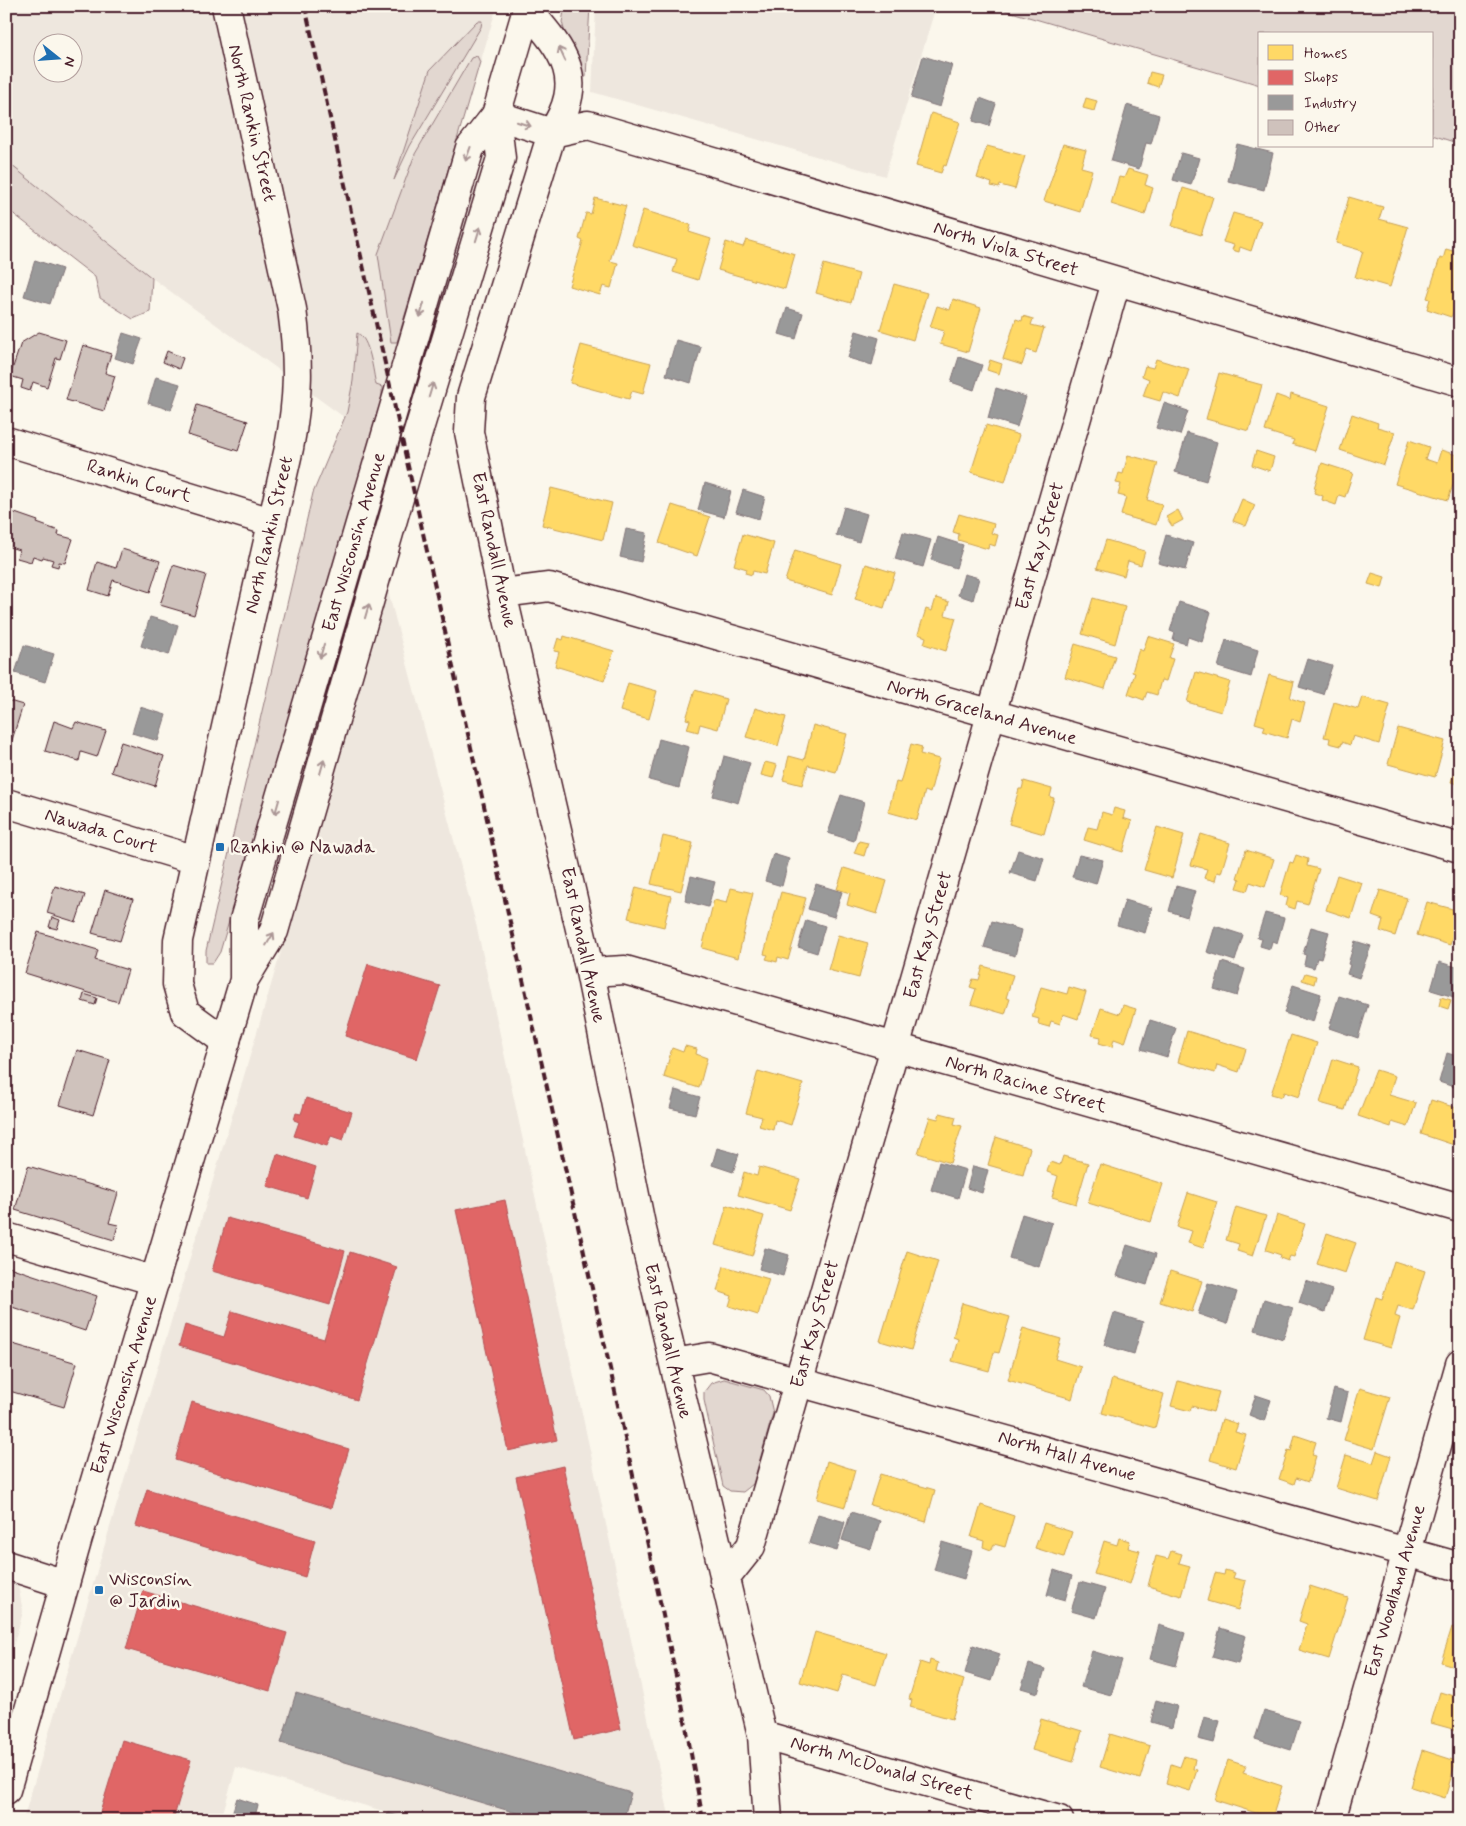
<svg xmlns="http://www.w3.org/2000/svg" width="1466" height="1826" viewBox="0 0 1466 1826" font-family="Mynerve,sans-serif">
<rect width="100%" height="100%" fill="#fbf7ec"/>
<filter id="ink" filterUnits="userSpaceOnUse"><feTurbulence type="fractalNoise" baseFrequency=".02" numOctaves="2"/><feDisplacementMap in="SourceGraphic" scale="10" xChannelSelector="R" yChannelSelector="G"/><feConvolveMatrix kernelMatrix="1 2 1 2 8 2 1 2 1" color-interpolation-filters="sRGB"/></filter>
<g filter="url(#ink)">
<path fill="#eee7de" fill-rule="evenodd" d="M6,6H497L370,436L152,278L6,161ZM42,42H72V72H42Z
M596,6H936L885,176L592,92Z
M388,591L477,928L670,1820H413L236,1767L221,1820H23Z
M6,1582L18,1585L23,1612L6,1671Z"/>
<path fill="#e2d7d0" stroke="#967b7e" d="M565,6H590L586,77H577L562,22Z
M991,6H1460V144L1432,135V34H1260V85Z
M477,21H482L481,27L410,146L394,180L430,70Z
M477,56L480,62L397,342H391L378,254L415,154L471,58Z
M6,161L152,278L150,312L133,319L100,298L95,277L6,208Z
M357,333C370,338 373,372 376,385L382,387V398L220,952L213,963H206V951L313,493L347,412L353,381Z
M724,1379L764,1390L769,1396L773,1413L753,1484L743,1492L730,1491L723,1486L704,1400V1392L711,1383Z"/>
<path fill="#ffd966" stroke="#c9a154" d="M1150,72L1162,75L1158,87L1147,83Z
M1086,98L1097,101L1094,111L1083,108Z
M931,113L960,122L946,166L944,165L941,173L916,166Z
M1063,144L1086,150L1081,167L1092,170L1080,212L1044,201Z
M987,146L1025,156L1015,189L1000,185L999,188L991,186L992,183L977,178Z
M1128,169L1148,175L1145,185L1153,188L1145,215L1111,204L1119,177L1124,178Z
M1183,188L1213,197L1201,235L1172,226Z
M1349,197L1383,207L1379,219L1408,227L1390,287L1355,277L1363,251L1336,243Z
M595,198L626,206L610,261L618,263L611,288L603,286L600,295L569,286L583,241L579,239L586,213L591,214Z
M643,210L691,225L689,232L711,239L698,280L673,272L677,259L632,245Z
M1233,213L1261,221L1251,251L1240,247L1239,252L1232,250L1234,245L1223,242Z
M746,240L795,254L785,289L718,270L726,242L743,247Z
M1446,249L1460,253V297L1451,317L1427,309L1430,299L1427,298L1440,258L1443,259Z
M824,264L859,274L851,303L816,293Z
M894,284L927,293L913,340L880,330Z
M953,299L981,308L968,352L940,344L944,331L930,327L937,306L950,310Z
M1023,316L1033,319L1031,325L1044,328L1036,353L1027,350L1022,365L1003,359L1016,319L1022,321Z
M581,345L651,363L643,394L632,391L629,399L570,383Z
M1156,359L1189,369L1180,398L1163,392L1160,401L1143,396L1149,379L1142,376L1145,366L1153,368Z
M990,360L1002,364L999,374L987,370Z
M1219,373L1262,385L1249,431L1206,419Z
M1291,394L1329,406L1315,451L1292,444L1294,440L1265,431L1276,395L1290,400Z
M1352,414L1378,423L1377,427L1395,432L1384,465L1340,450Z
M986,425L1019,435L1005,482L971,472Z
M1409,440L1429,447L1425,459L1437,463L1441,450L1460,456V464L1448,500L1395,484Z
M1256,451L1274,457L1270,471L1252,465Z
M1128,455L1158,463L1147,500L1162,504L1156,525L1121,515L1126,497L1118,495L1121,484L1116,483L1119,473L1123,474Z
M1322,463L1353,473L1345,497L1339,495L1336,505L1322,500L1323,496L1314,493L1316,488H1314Z
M551,488L612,503L603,540L542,525Z
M1242,499L1255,505L1246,526L1233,521Z
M672,505L710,517L697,556L659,543Z
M1178,510L1183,520L1172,526L1166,517Z
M959,514L994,524L991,533L998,535L995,546L989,544L988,549L958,540L959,534L953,532Z
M743,534L774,543L765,574L753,571L752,575L745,573L747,569L734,565Z
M1106,540L1145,551L1141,565L1128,561L1124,576L1097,568Z
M795,550L841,564L832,595L785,581Z
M866,564L895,573L884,608L855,599Z
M1372,573L1385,577L1382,588L1368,584Z
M936,598L949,602L945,615L956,618L946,651L924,644L926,637L918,634L926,609L932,611Z
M1093,598L1125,607L1115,644L1082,634Z
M564,636L614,651L604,681L555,666L559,652L554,651L558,638L563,640Z
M1148,636L1174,644L1169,658L1173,659L1166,681L1161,680L1157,695L1147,692L1144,700L1128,694L1135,673L1132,672L1139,649L1143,651Z
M1075,644L1115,656L1105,689L1065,677Z
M1196,672L1230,682L1221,712L1187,702Z
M1269,675L1294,682L1290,698L1305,703L1300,722L1292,719L1287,738L1263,731L1265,726L1255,723Z
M628,683L657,691L649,719L620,711Z
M695,690L726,699L718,729L700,724L698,732L687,729L690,720L686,719Z
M1362,697L1390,705L1379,744L1353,736L1350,745L1342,742L1341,746L1329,743L1330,738L1324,737L1334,702L1358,709Z
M755,708L786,717L778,746L746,737Z
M813,725L847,734L836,772L808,765L802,785L783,780L789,756L804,760Z
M1398,728L1445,741L1435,777L1388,764Z
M911,744L922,747L920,754L939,759L930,793L925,791L917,820L888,812L896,782L900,783Z
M1460,754V785L1451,782Z
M765,762L777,765L773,778L761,775Z
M1024,781L1052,789L1050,797L1054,798L1044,834L1009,824L1019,789H1022Z
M1114,808L1125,811L1123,818L1132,821L1123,852L1084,840L1088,827L1097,829L1102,812L1112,815Z
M1157,827L1184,835L1172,878L1144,870Z
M1201,834L1230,843L1221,873L1217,872L1215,881L1204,878L1207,869L1191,865Z
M663,836L693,843L681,891L651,884Z
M859,841L868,843L864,856L854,853Z
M1246,850L1274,859L1265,887L1250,882L1247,891L1237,888L1240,879L1237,878Z
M1296,855L1308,859L1307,866L1319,869L1308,904L1297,901L1295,909L1286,906L1288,898L1280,895L1290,862L1293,863Z
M844,868L887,881L877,914L847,905L850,893L837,889Z
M1337,875L1362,883L1351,918L1326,910Z
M636,887L671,896L664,927L628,918Z
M731,888L753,893L738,958L702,948L714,900L727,903Z
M1380,890L1407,898L1395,936L1380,931L1383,920L1372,916Z
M781,892L806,898L788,960L778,957L777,962L766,959L768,955L764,954Z
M1427,902L1460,911L1450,945L1417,935Z
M838,935L868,943L859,978L828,970Z
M983,966L1013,975L1006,998L1010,999L1005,1014L971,1004L976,989L970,987L973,979L979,980Z
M1305,973L1316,976L1314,984L1302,980Z
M1041,987L1067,994L1069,987L1086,992L1078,1019L1063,1014L1060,1024L1051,1021L1049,1027L1038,1024L1039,1019L1032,1017Z
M1441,997L1451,1000L1448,1009L1439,1006Z
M1123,1005L1136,1009L1125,1043L1114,1039L1112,1047L1099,1043L1101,1037L1092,1035L1101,1008L1120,1014Z
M1187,1031L1246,1049L1239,1072L1217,1065L1215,1073L1178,1062Z
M1291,1035L1317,1043L1299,1097L1284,1092L1282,1097L1271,1094Z
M685,1046L697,1049L696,1054L707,1058L699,1088L664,1077L672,1048L683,1052Z
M1333,1059L1358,1067L1345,1110L1320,1103Z
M1376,1070L1395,1076L1389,1095L1416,1103L1408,1127L1392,1122L1391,1127L1358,1116Z
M758,1071L803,1084L791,1125L775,1120L773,1130L759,1126L762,1117L746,1113Z
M1431,1100L1460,1109V1137L1457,1146L1421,1134Z
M940,1113L956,1117L954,1124L962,1126L950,1163L918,1153L930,1117L938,1119Z
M996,1137L1030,1148L1023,1175L988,1165Z
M1063,1156L1088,1163L1076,1204L1052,1197L1058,1176L1047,1172L1050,1162L1060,1165Z
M1100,1164L1163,1184L1151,1222L1088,1203Z
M759,1167L800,1179L790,1210L738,1195L744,1172L757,1176Z
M1188,1193L1217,1202L1203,1248L1188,1243L1192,1231L1177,1227Z
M727,1205L764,1216L752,1256L715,1245Z
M1236,1207L1266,1216L1253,1256L1237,1251L1239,1244L1226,1240Z
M1277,1215L1305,1224L1294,1257L1290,1256L1288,1261L1280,1258L1281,1255L1266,1250Z
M1327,1233L1356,1243L1345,1273L1317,1264Z
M907,1251L938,1261L911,1350L880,1341Z
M1394,1261L1425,1271L1413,1310L1398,1306L1395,1316L1400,1318L1391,1348L1363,1340L1376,1297L1382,1299Z
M724,1266L769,1279L758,1315L729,1306L732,1296L717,1291Z
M1170,1271L1202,1281L1192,1312L1160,1302Z
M962,1303L1010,1317L999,1353L994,1352L989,1371L952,1361L958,1339L953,1337Z
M1023,1328L1061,1339L1055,1359L1081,1367L1072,1399L1008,1380Z
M1112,1379L1164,1394L1155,1428L1102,1413Z
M1178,1381L1219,1392L1213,1412L1192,1406L1190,1411L1171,1406Z
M1360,1388L1390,1397L1374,1449L1344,1440Z
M1222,1419L1238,1424L1235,1432L1246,1435L1236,1468L1210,1460Z
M1295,1435L1316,1442L1312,1455L1316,1456L1308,1482L1296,1478L1294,1484L1279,1479L1288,1450L1291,1451Z
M1377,1451L1391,1456L1378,1501L1336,1488L1346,1455L1373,1463Z
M827,1461L855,1470L845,1507L817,1499Z
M880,1474L935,1490L926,1522L870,1505Z
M981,1505L1014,1516L1005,1547L994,1544L991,1550L983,1547L984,1541L971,1537Z
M1044,1523L1072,1532L1064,1557L1035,1548Z
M1119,1538L1130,1541L1128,1548L1140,1551L1130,1584L1094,1574L1104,1541L1117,1545Z
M1171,1551L1182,1554L1179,1563L1190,1566L1181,1596L1148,1586L1156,1556L1168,1559Z
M1225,1570L1235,1573L1233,1578L1246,1581L1238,1610L1207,1601L1215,1573L1224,1575Z
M1310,1586L1348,1598L1329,1659L1299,1650L1307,1624L1299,1621Z
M1452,1627L1460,1629V1668L1441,1662Z
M815,1632L886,1653L876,1685L843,1675L837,1693L800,1682Z
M930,1660L938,1663L936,1671L964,1680L952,1719L910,1707L912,1700L909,1699L920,1662L929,1665Z
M1440,1692L1460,1698V1731L1431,1723Z
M1041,1719L1082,1731L1073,1762L1032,1750Z
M1110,1734L1150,1746L1140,1779L1100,1767Z
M1422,1750L1456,1761L1445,1798L1411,1787Z
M1184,1756L1195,1759L1193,1769L1197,1770L1190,1791L1166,1784L1171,1764L1180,1767Z
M1228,1760L1246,1766L1243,1773L1282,1786L1272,1818L1215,1800Z"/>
<path fill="#e06666" stroke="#b35154" d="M368,964L440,986L417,1059L345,1036Z
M306,1098L352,1112L343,1140L331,1136L327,1146L294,1136L299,1122L294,1120L296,1113L301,1114Z
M277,1154L316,1167L307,1198L267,1186Z
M505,1200L557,1440L508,1451L456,1210Z
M227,1218L345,1251L330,1305L212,1271Z
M350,1252L397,1267L357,1400L179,1346L185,1325L224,1337L232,1311L324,1339Z
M192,1402L349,1449L331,1508L175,1460Z
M563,1466L621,1729L574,1740L516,1477Z
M147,1489L315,1540L305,1577L136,1526Z
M143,1591L287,1633L270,1691L126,1649Z
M122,1740L191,1760L173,1820L98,1819Z"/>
<path fill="#999" stroke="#817478" d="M923,56L952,65L940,107L911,98Z
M980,98L996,104L989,126L973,121Z
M1127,105L1159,115L1151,144L1146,143L1139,169L1111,161Z
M1237,144L1273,153L1264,190L1228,181Z
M1181,153L1199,158L1191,185L1173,180Z
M35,260L62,269L50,304L24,296Z
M787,308L803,313L796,339L779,334Z
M856,331L879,338L872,365L848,358Z
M123,333L142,339L133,364L115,358Z
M676,340L701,347L691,383L666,375Z
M959,357L982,365L974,390L951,382Z
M156,377L180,384L171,410L148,403Z
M996,388L1026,397L1017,427L988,418Z
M1164,403L1188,411L1180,435L1156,428Z
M1187,433L1217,442L1206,481L1175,472Z
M705,483L731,491L724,517L698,510Z
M743,490L765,497L759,519L736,512Z
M844,507L867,514L859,542L836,535Z
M626,529L647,533L641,562L620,557Z
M903,532L931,540L923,567L895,559Z
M1166,535L1193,543L1185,570L1158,563Z
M938,537L963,545L956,568L931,560Z
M964,574L979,578L973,600L958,595Z
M1179,602L1211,612L1202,642L1188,637L1186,644L1173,640L1175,633L1170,631Z
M150,617L178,625L169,655L141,646Z
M1226,640L1258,650L1251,677L1218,667Z
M24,645L54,654L45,682L15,673Z
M1308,659L1332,666L1323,694L1299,687Z
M140,707L166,715L158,741L132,733Z
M659,739L689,747L679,788L649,780Z
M724,756L750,763L738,803L713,796Z
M841,795L864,802L854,841L828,833Z
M1018,850L1044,858L1037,881L1010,873Z
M773,854L789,859L782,886L765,881Z
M1079,855L1103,860L1096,884L1072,877Z
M691,876L715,882L708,907L685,901Z
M816,884L842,892L834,917L808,909Z
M1176,886L1195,891L1187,917L1169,911Z
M1125,900L1152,908L1145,933L1117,925Z
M1265,913L1284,918L1277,943L1272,941L1270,949L1260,946L1262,939L1257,938Z
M806,920L825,926L817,953L798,947Z
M992,921L1021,930L1015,956L984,947Z
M1215,926L1243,935L1235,961L1207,952Z
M1311,927L1329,932L1321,959L1317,958L1314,968L1304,965L1306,955L1303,954Z
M1355,941L1371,946L1359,978L1347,974L1350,965L1348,964Z
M1222,962L1245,969L1237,996L1214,989Z
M1439,962L1460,968V978L1454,997L1431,990Z
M1293,985L1321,994L1313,1022L1284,1013Z
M1339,996L1368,1005L1358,1038L1329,1028Z
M1150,1020L1176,1028L1167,1057L1141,1049Z
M1447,1053L1460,1057V1089L1439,1082Z
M675,1090L700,1097L695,1114L670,1108Z
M717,1148L739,1154L733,1172L712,1165Z
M939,1162L966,1170L958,1198L931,1190Z
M973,1166L988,1170L982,1193L967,1188Z
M1022,1214L1052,1223L1039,1267L1009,1258Z
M1127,1245L1156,1254L1147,1285L1117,1276Z
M765,1248L789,1255L783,1276L759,1269Z
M1306,1281L1332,1290L1325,1312L1299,1303Z
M1208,1283L1237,1292L1227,1324L1198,1314Z
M1264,1299L1293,1308L1283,1339L1255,1330Z
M1114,1313L1143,1322L1134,1354L1104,1345Z
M1334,1389L1348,1393L1341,1422L1326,1418Z
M1256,1395L1271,1400L1264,1421L1249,1415Z
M851,1512L880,1521L871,1549L842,1540Z
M818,1514L845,1522L837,1551L809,1543Z
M942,1542L972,1551L964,1579L934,1570Z
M1054,1570L1072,1576L1065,1600L1047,1595Z
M1080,1582L1105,1589L1096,1618L1071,1611Z
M1159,1625L1185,1633L1176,1666L1150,1659Z
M1220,1628L1246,1636L1238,1664L1212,1657Z
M973,1645L1000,1654L991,1681L965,1673Z
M1092,1651L1122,1660L1111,1695L1081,1687Z
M1029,1664L1045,1669L1038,1693L1021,1688Z
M296,1693L631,1793L623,1820H540L281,1743Z
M1156,1700L1177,1706L1172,1728L1151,1722Z
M1264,1711L1300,1721L1291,1750L1255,1739Z
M1204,1717L1220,1721L1214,1743L1198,1739Z
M237,1798L258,1805L254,1820H230Z
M1458,1801H1460V1819L1453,1817Z
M388,1813L411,1820H386Z"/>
<path fill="#cfc2bc" stroke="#4a1f2b" d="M39,332L66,340L60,359L56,358L47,387L33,382L30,391L21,388L23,380L10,376L21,343Z
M83,345L111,354L105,373L115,376L104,411L66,400Z
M167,351L183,358L179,369L163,362Z
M197,405L248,421L238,451L188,435Z
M12,512L38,521L37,523L59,531L58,535L73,539L65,563L59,562L58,567L51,565L53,560L43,557L42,559L33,556L31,562L17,558L19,550L6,546V530Z
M122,549L160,561L150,592L113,580L108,596L89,590L97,562L116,568Z
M173,565L206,575L194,615L160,605Z
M6,700L23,705L12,740L6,738Z
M54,721L73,728L76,722L106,731L97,757L81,752L79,761L45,751Z
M121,742L164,756L155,786L111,772Z
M55,886L85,895L76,922L47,913Z
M105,890L133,899L120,941L92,933Z
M52,917L60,920L57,929L49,927Z
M38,932L98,950L95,960L128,970L118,1002L25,973Z
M84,994L97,998L95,1005L82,1001Z
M77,1050L110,1060L93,1115L60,1105Z
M28,1166L118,1193L109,1223L118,1225L114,1240L15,1210Z
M6,1266L97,1296L85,1331L6,1305Z
M6,1342L77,1363L64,1407L6,1390Z"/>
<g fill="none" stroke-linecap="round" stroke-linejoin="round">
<defs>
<path id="minor" d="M226,6L292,309C299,361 299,396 289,448L178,940L177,984L185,1012L226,1042
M527,9C563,51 588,78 552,133L471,397L469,432L502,593L590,972L641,1225L762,1735L768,1820
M496,115L552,133L588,125L1460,382
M6,441L271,522
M502,593L549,587L1460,848
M6,803L196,860
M590,972L625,970L1460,1208
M6,1237L155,1281
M674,1363L709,1357L1460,1567
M6,1565L65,1584
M724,1580L751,1546L1116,282
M762,1735L1059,1820
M1331,1820L1460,1364"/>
<path id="major" d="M244,980V920L470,148L496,115
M6,1790L78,1538L244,980L274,931L417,436L501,158L496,115L528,6"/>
</defs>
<use href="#minor" stroke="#4a1f2b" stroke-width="31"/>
<use href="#major" stroke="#4a1f2b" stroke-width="31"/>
<use href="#minor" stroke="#fbf7ec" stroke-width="28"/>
<use href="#major" stroke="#fbf7ec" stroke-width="28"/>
<path stroke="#4a1f2b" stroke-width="4" stroke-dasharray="8 4" stroke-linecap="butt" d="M305,6L611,1373L682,1704L703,1820"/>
</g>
<defs><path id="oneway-shaft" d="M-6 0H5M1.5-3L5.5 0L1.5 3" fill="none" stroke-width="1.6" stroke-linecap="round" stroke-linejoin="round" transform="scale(1.25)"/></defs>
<g stroke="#ab9695">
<use href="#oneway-shaft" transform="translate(562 54) rotate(-115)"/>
<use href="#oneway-shaft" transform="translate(524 124) rotate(18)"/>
<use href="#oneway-shaft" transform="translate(468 154) rotate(110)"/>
<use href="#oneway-shaft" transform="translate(478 234) rotate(-73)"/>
<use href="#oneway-shaft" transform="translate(422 310) rotate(106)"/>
<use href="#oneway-shaft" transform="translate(431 390) rotate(-73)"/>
<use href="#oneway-shaft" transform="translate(367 611) rotate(-74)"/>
<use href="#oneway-shaft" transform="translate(322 651) rotate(106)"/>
<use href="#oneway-shaft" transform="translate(322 767) rotate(-74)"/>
<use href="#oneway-shaft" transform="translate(277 807) rotate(106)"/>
<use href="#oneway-shaft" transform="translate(270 939) rotate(-59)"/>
</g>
</g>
<g fill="#1f6fb2" stroke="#fbf7ec" stroke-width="2">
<rect x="215" y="842" width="10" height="10" rx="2.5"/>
<rect x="94" y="1585" width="10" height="10" rx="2.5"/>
</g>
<g text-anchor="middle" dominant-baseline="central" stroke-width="5" stroke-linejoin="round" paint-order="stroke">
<g font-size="19" fill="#4a1f2b" stroke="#fbf7ec">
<text transform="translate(252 123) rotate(77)">North Rankin Street</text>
<text transform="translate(1006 249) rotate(17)">North Viola Street</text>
<text transform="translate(139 481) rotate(17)">Rankin Court</text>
<text transform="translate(269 535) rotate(-77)">North Rankin Street</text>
<text transform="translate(354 542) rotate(-74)">East Wisconsin Avenue</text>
<text transform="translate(1040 546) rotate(-74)">East Kay Street</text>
<text transform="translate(494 550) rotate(78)">East Randall Avenue</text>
<text transform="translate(982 712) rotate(16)">North Graceland Avenue</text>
<text transform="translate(101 831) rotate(17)">Nawada Court</text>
<text transform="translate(928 935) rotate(-74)">East Kay Street</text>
<text transform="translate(583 945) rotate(78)">East Randall Avenue</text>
<text transform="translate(1026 1084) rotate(16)">North Racine Street</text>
<text transform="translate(815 1324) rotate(-74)">East Kay Street</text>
<text transform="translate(668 1341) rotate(77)">East Randall Avenue</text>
<text transform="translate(124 1385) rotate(-73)">East Wisconsin Avenue</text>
<text transform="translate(1067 1456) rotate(16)">North Hall Avenue</text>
<text transform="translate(1395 1591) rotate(-74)">East Woodland Avenue</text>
<text transform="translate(882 1768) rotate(16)">North McDonald Street</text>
</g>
<g font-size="19" fill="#4a1f2b" stroke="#fbf7ec" text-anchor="start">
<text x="230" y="847">Rankin @ Nawada</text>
<text x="109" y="1579">Wisconsin<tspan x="109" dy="22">@ Jardin</tspan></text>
</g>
</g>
<rect width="1466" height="1826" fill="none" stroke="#fbf7ec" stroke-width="25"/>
<rect x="12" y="12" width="1441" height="1801" fill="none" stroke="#4a1f2b" stroke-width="2" filter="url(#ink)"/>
<rect x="1258" y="32" width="175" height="115" fill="#fbf7ec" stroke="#b4a19f"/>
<rect x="1268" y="45" width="25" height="15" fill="#ffd966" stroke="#b4a19f"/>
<text x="1304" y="58" font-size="15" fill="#4a1f2b">Homes</text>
<rect x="1268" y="70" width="25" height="15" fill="#e06666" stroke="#b4a19f"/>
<text x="1304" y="82" font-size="15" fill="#4a1f2b">Shops</text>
<rect x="1268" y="95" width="25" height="15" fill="#999999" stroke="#b4a19f"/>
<text x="1304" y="108" font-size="15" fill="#4a1f2b">Industry</text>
<rect x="1268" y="120" width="25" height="15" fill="#cfc2bc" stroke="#b4a19f"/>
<text x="1304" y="132" font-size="15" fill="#4a1f2b">Other</text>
<g transform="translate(58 58) rotate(107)"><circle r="24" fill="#fbf7ec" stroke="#b4a19f"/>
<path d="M0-4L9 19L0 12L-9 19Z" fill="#1f6fb2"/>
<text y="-8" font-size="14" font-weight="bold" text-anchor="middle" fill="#4a1f2b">N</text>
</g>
</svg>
